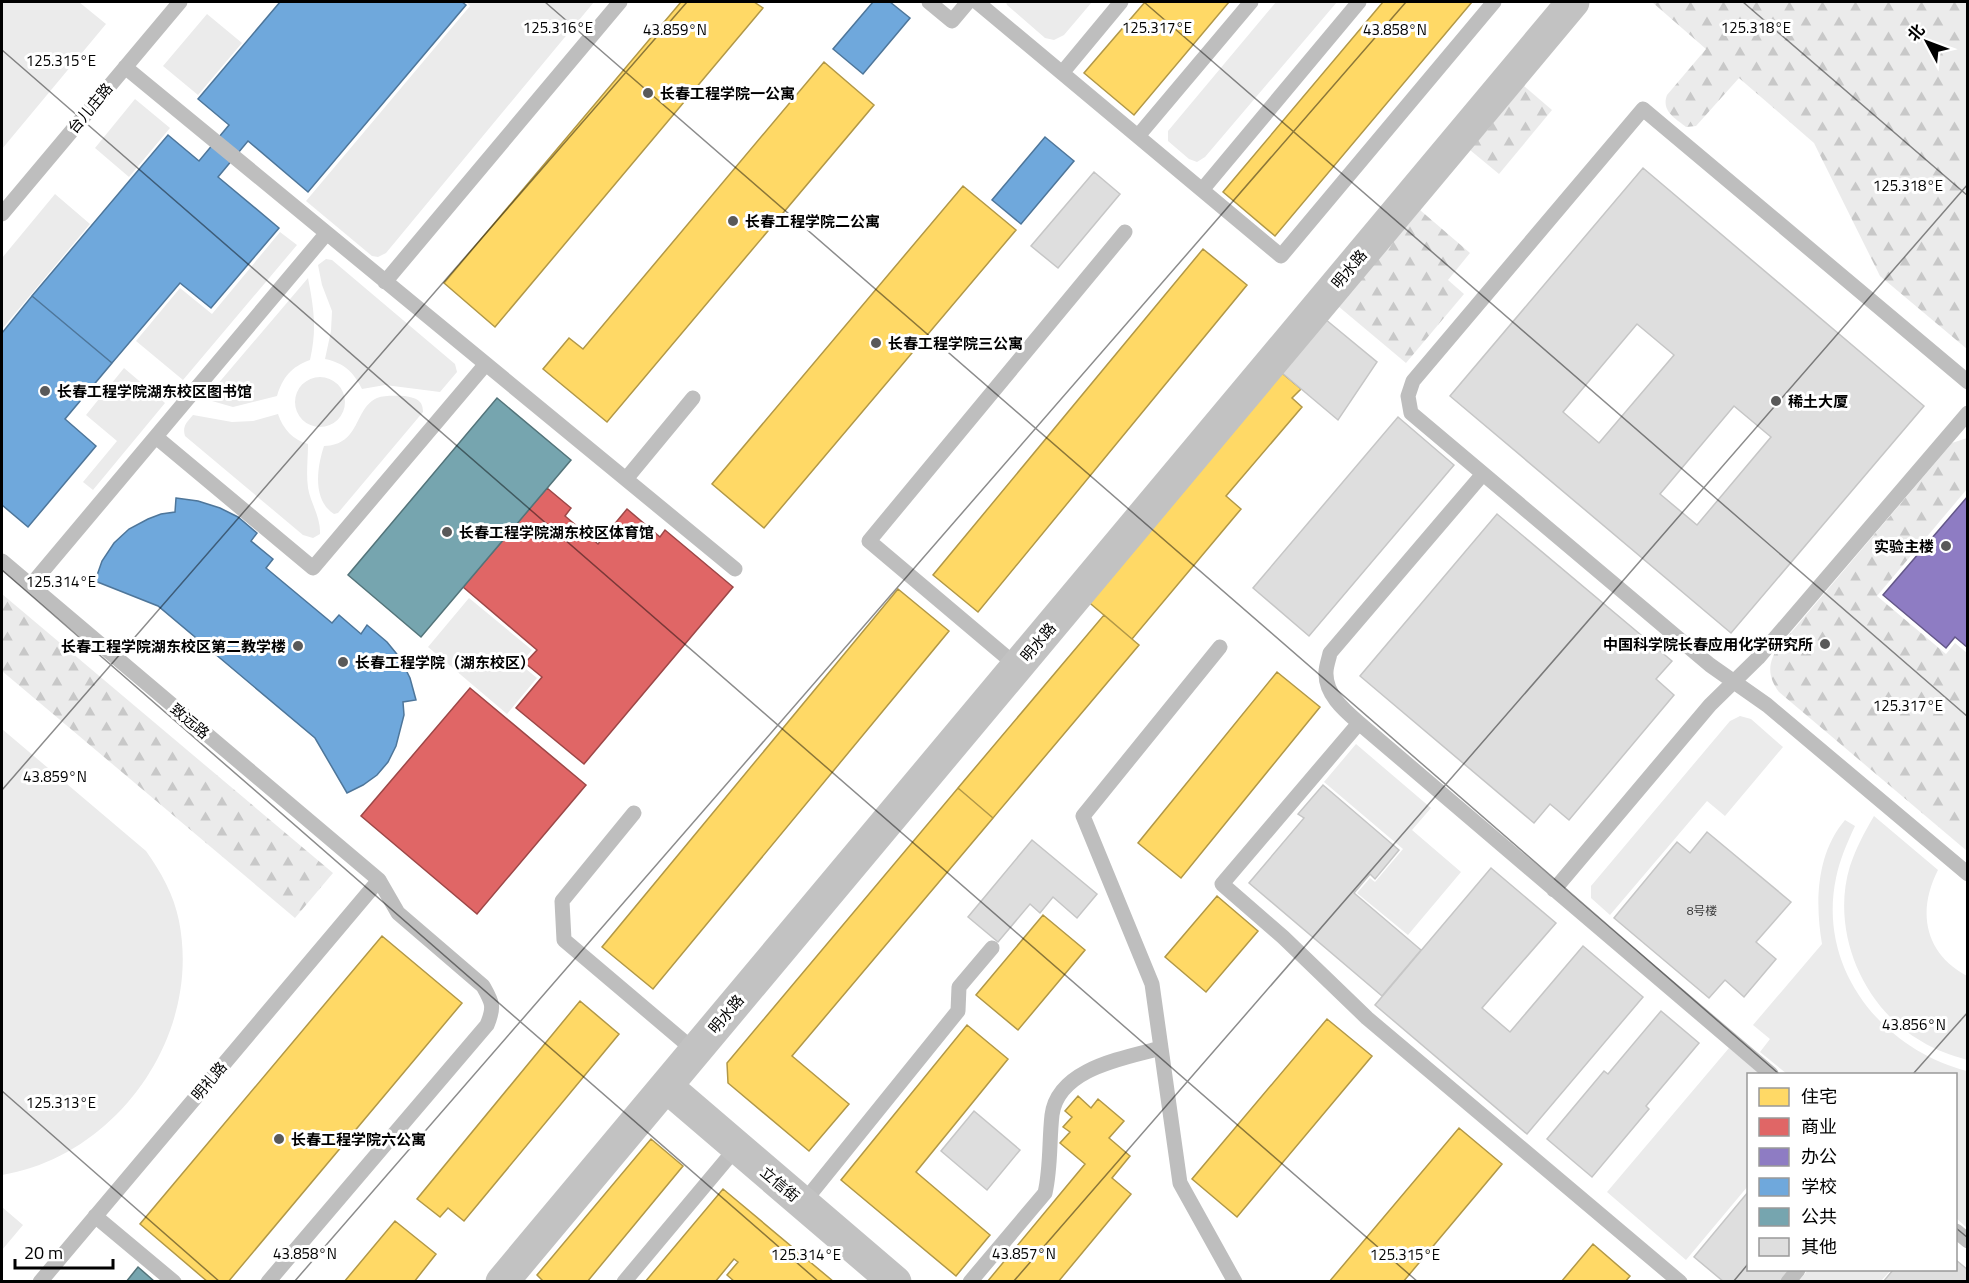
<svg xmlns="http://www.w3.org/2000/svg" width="1969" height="1283" viewBox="0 0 1969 1283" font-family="'Titillium Web','Noto Sans SC',sans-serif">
<defs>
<pattern id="forest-firs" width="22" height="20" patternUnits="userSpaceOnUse" patternTransform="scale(1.5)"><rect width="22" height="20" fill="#ebebeb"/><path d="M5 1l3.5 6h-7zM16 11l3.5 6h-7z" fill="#c8c8c8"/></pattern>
</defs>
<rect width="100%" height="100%" fill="#fff"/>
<path fill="#ebebeb" d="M2,2H79L106,24L2,149Z
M466,2H594L386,253L378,257L372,256L306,201L470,6Z
M1006,2H1092L1064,35L1054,40L1045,38L1007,5Z
M1276,2H1337L1205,157L1197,162L1189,159L1168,141V131Z
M207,14L242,43L198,95L163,66Z
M135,99L170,128L129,177L95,148Z
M55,194L90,224L2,329V258Z
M280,232L297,245L183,380L136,341L180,288L212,314Z
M326,259L332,260L455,364L457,372L440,392L385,385L362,389C354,373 345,363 325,359L331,331L332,311L322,285L318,265Z
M308,278C314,309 317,329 310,360C291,367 283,377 277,396L233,407L205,399Z
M124,368L165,403L93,490L83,482L117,441L86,415Z
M295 402a25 25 0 1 1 50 0a25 25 0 1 1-50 0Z
M405,396C416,398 423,400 423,412L338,513L334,514C312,500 317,467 324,446C361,445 354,408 377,398C385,395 396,396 405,396Z
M278,414C283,429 293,440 308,444C308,459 306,473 308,488C311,504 321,518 320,534L313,538L303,535L185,436C182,426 187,422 193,415L232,422L253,421Z
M469,598L532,650L520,664L537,678L507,714L428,647Z
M1740,716L1751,719L1783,747L1725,816L1707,801L1610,915L1591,898V886L1730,721Z
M2,729L146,851C161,872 174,895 179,921C202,1037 116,1156 2,1175Z
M1356,744L1431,808L1412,830L1461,872L1408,935L1357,893L1370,878L1375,882L1403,849L1324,782Z
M1874,816L1938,870C1917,911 1924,953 1967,976V1060C1951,1055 1935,1050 1921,1041C1863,1008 1830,931 1850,866C1856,848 1864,833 1874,816Z
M1845,820L1855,826C1847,843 1840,859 1836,878C1817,969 1882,1049 1967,1071V1228L1956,1218V1074H1787L1760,1052L1770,1039L1753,1025L1822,944C1815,903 1816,854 1845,820Z
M1729,1048L1761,1074H1748V1186L1686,1260L1607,1192Z
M2,1207L23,1225L2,1250Z
M1808,1270H1891L1881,1281L1798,1282Z"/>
<path fill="url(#forest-firs)" d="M1652,2H1967V349L1880,276L1814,143L1739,78L1696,126L1686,127C1675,118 1661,111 1667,95L1706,49Z
M1524,86L1552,110L1499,174L1470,150Z
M1420,210L1470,253L1448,280L1464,294L1406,363L1338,306Z
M1967,438V489L1877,596L1946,654L1955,643L1967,653V851L1779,692C1768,677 1767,664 1778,648L1952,443Z
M2,594L333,873L295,918L2,671Z"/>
<path fill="#ffd966" stroke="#b29847" stroke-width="1.5" d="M681,2H754L763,8L495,327L444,283Z
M1145,2H1229L1134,115L1084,73Z
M1383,2H1472L1275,236L1223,192Z
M824,62L874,105L607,422L543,369L569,338L583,349Z
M963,186L1016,230L764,528L712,484Z
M1203,249L1247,285L978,612L933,575Z
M1276,368L1301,389L1292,398L1302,407L1226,496L1241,509L1132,639L1085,599Z
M898,589L949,631L653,989L602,947Z
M1104,615L1139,645L993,818L958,788Z
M1277,672L1320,707L1181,878L1138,843Z
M958,788L993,818L792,1056L849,1104L809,1151L728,1083L727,1063Z
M1217,896L1258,931L1206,992L1165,957Z
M1043,915L1085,950L1018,1030L976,995Z
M382,936L462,1003L228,1282H208L140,1224Z
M580,1001L619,1034L464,1221L448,1208L440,1217L417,1199Z
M1327,1019L1372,1056L1237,1217L1192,1179Z
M967,1025L1008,1059L916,1172L990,1235L956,1276L841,1180Z
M1078,1096L1091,1108L1098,1099L1124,1121L1109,1138L1130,1156L1112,1178L1131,1194L1058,1282H987L1085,1164L1060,1143L1070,1132L1063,1127L1072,1117L1065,1111Z
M1459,1128L1502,1164L1403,1282H1329Z
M651,1139L683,1166L587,1282H544L537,1275Z
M723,1189L834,1282H735L727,1275L738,1262L734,1259L715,1282H645Z
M395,1221L436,1254L414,1282H344Z
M1593,1244L1630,1276L1625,1282H1561Z"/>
<path fill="#e06666" stroke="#9d4747" stroke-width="1.5" d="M547,488L571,508L565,516L598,544L627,509L660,537L665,530L733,587L584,764L516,708L542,677L525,663L537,650L463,587Z
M470,688L586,785L477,914L361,816Z"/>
<path fill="#8e7cc3" stroke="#635788" stroke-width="1.5" d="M1968,496V648L1955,637L1946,648L1883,595Z"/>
<path fill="#6fa8dc" stroke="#4e769a" stroke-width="1.5" d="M280,2H462L466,5L308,192L248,141L218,177L279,228L211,308L180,283L112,363L32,296L168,135L199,161L229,125L198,99Z
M873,2H890L910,18L863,74L833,49Z
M1045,137L1074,161L1021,224L992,200Z
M32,296L112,363L65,419L96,446L28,527L2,505V333Z
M176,498L198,501L220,508L238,517L257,533L251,541L273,559L266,568L332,623L339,615L361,634L367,625L387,642L400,658L410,678L416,700L403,702L404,715L396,746L388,762L377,775L363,785L347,793L315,738L158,606L95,581L102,561L114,543L129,529L148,519L161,514L175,512Z"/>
<path fill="#76a5af" stroke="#53747a" stroke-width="1.5" d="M497,398L571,460L421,637L348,575Z
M138,1267L154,1281L126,1282Z"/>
<path fill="#dedede" stroke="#c6c6c6" stroke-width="1.5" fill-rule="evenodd" d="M1643,168L1924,406L1731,633L1450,396ZM1637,324L1674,355L1599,443L1563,412ZM1734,406L1771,437L1697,525L1660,494Z
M1094,172L1120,194L1058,268L1031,246Z
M1325,319L1377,362L1338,420L1281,372Z
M1398,417L1454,465L1309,636L1253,588Z
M1497,514L1672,661L1656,679L1674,695L1569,820L1550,804L1534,823L1360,676Z
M1323,785L1399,850L1375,879L1370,874L1354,893L1421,950L1382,996L1249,883L1304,818L1298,814Z
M1707,832L1791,902L1756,942L1776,959L1744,997L1725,980L1709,998L1614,918L1677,842L1690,853Z
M1032,840L1097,894L1077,918L1053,897L1040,913L1030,904L998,942L968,917Z
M1491,868L1556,923L1482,1008L1510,1032L1583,946L1643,997L1527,1134L1375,1005Z
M1661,1011L1699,1043L1646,1106L1649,1109L1592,1177L1547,1139L1604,1071L1608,1074Z
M974,1111L1020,1150L987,1190L941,1151Z
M1748,1192V1270H1790L1780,1282H1724L1694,1257Z
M1956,1260L1968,1270V1282H1883L1893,1270H1956Z"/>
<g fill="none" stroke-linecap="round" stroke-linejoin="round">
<path stroke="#bebebe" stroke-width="15" d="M929,2L952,21L968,2
M977,2L1281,256L1494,2
M125,67L735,569
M1062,73L1121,2
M1138,136L1251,2
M1202,190L1359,2
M2,214L180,2
M385,282L620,2
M1968,382L1643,109L1413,381L1408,396L1411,413L1710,665L1767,705L1968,874
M156,437L313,568L485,365
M1482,475L1330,653C1329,659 1326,666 1326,672C1325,694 1344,710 1359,723L1771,1074
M626,479L693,398
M2,561L379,880L398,913L483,986C492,1002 495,1006 487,1025L268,1282
M31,585L326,234
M1220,647L1083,816L1152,984L1180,1183L1235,1282
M1017,666L869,541L1125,232
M1359,723L1222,884L1283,937L1367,1018L1680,1282
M634,813L562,901L564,940L695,1051
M1554,890L1710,705L1758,658L1968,413
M803,1203L958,1011L959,987L992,948
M95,1216L174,1282
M1956,1231L1968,1241
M40,1282L379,880
M624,1282L737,1147
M970,1282L1045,1193C1051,1167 1049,1141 1052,1115C1058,1068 1125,1058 1161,1048
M1788,1282L1798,1270"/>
<path stroke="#c2c2c2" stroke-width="33" d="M666,1086L895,1282
M502,1282L1573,2"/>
</g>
<path fill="none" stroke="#000" stroke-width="1.5" stroke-opacity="0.45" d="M545,2L1779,1074M1144,2L1968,717M1743,2L1968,196M2,50L1418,1282M2,570L819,1282M2,790L687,2M1913,1074L1968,1012M2,1091L220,1282M1956,1228L1968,1238M294,1282L1406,2M1013,1282L1968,184M1733,1282L1748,1264"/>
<g fill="#595959" stroke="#fff" stroke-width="2">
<circle cx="648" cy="93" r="6"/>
<circle cx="733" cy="221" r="6"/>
<circle cx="876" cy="343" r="6"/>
<circle cx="45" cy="391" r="6"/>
<circle cx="1776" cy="401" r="6"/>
<circle cx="447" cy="532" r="6"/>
<circle cx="1946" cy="546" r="6"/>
<circle cx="1825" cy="644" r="6"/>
<circle cx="298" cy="646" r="6"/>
<circle cx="343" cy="662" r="6"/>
<circle cx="279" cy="1139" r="6"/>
</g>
<g text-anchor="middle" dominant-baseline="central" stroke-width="6" stroke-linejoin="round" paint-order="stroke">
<g font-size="12" fill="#383838">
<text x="1702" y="910">8号楼</text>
</g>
<g font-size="15" font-weight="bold" fill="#000" stroke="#fff" text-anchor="start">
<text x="660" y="93">长春工程学院一公寓</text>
<text x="745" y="221">长春工程学院二公寓</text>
<text x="888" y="343">长春工程学院三公寓</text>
<text x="57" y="391">长春工程学院湖东校区图书馆</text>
<text x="1788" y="401">稀土大厦</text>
<text x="459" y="532">长春工程学院湖东校区体育馆</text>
<text x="1934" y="546" text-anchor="end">实验主楼</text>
<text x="1813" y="644" text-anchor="end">中国科学院长春应用化学研究所</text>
<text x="286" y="646" text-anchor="end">长春工程学院湖东校区第二教学楼</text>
<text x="355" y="662">长春工程学院（湖东校区）</text>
<text x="291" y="1139">长春工程学院六公寓</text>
</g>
<g font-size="15" fill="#000" stroke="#fff">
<text transform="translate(90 108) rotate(-50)">台儿庄路</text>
<text transform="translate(1349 269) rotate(-50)">明水路</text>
<text transform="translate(1038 642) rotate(-50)">明水路</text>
<text transform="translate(190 721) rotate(40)">致远路</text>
<text transform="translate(726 1014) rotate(-50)">明水路</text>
<text transform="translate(209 1081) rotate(-50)">明礼路</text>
<text transform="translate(780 1184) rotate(40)">立信街</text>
</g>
</g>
<g font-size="15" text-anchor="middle" fill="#000" stroke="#fff" stroke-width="6" stroke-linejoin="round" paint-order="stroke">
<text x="558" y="33">125.316°E</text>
<text x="1157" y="33">125.317°E</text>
<text x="1756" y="33">125.318°E</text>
<text x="675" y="35">43.859°N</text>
<text x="1395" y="35">43.858°N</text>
<text x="61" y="66">125.315°E</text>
<text x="1908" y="191">125.318°E</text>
<text x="61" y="587">125.314°E</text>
<text x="1908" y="711">125.317°E</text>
<text x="55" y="782">43.859°N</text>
<text x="1914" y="1030">43.856°N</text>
<text x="61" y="1108">125.313°E</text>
<text x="305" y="1259">43.858°N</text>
<text x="1024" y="1259">43.857°N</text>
<text x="806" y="1260">125.314°E</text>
<text x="1405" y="1260">125.315°E</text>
</g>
<rect width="1969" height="1283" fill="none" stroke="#000000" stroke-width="6"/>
<rect x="1747" y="1073" width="210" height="198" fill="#ffffff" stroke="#999999" stroke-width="1.5"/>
<rect x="1759" y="1088" width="30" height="18" fill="#ffd966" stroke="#999999" stroke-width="1.5"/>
<text x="1801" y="1103" font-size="18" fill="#000000">住宅</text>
<rect x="1759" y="1118" width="30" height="18" fill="#e06666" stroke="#999999" stroke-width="1.5"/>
<text x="1801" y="1133" font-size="18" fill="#000000">商业</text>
<rect x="1759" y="1148" width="30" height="18" fill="#8e7cc3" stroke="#999999" stroke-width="1.5"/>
<text x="1801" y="1163" font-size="18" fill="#000000">办公</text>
<rect x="1759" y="1178" width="30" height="18" fill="#6fa8dc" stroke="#999999" stroke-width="1.5"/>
<text x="1801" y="1193" font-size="18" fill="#000000">学校</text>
<rect x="1759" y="1208" width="30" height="18" fill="#76a5af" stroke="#999999" stroke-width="1.5"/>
<text x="1801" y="1223" font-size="18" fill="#000000">公共</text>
<rect x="1759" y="1238" width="30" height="18" fill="#dedede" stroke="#999999" stroke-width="1.5"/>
<text x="1801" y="1253" font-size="18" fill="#000000">其他</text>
<g transform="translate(1927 42) rotate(311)" stroke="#ffffff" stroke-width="4.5" paint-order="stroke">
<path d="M0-4.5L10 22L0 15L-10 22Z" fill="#000000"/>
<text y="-9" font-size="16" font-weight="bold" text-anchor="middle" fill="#000000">北</text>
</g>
<path d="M15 1259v9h98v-9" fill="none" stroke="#000000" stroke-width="3"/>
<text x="24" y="1259" font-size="18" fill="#000000" stroke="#ffffff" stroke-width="4.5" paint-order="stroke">20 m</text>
</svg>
